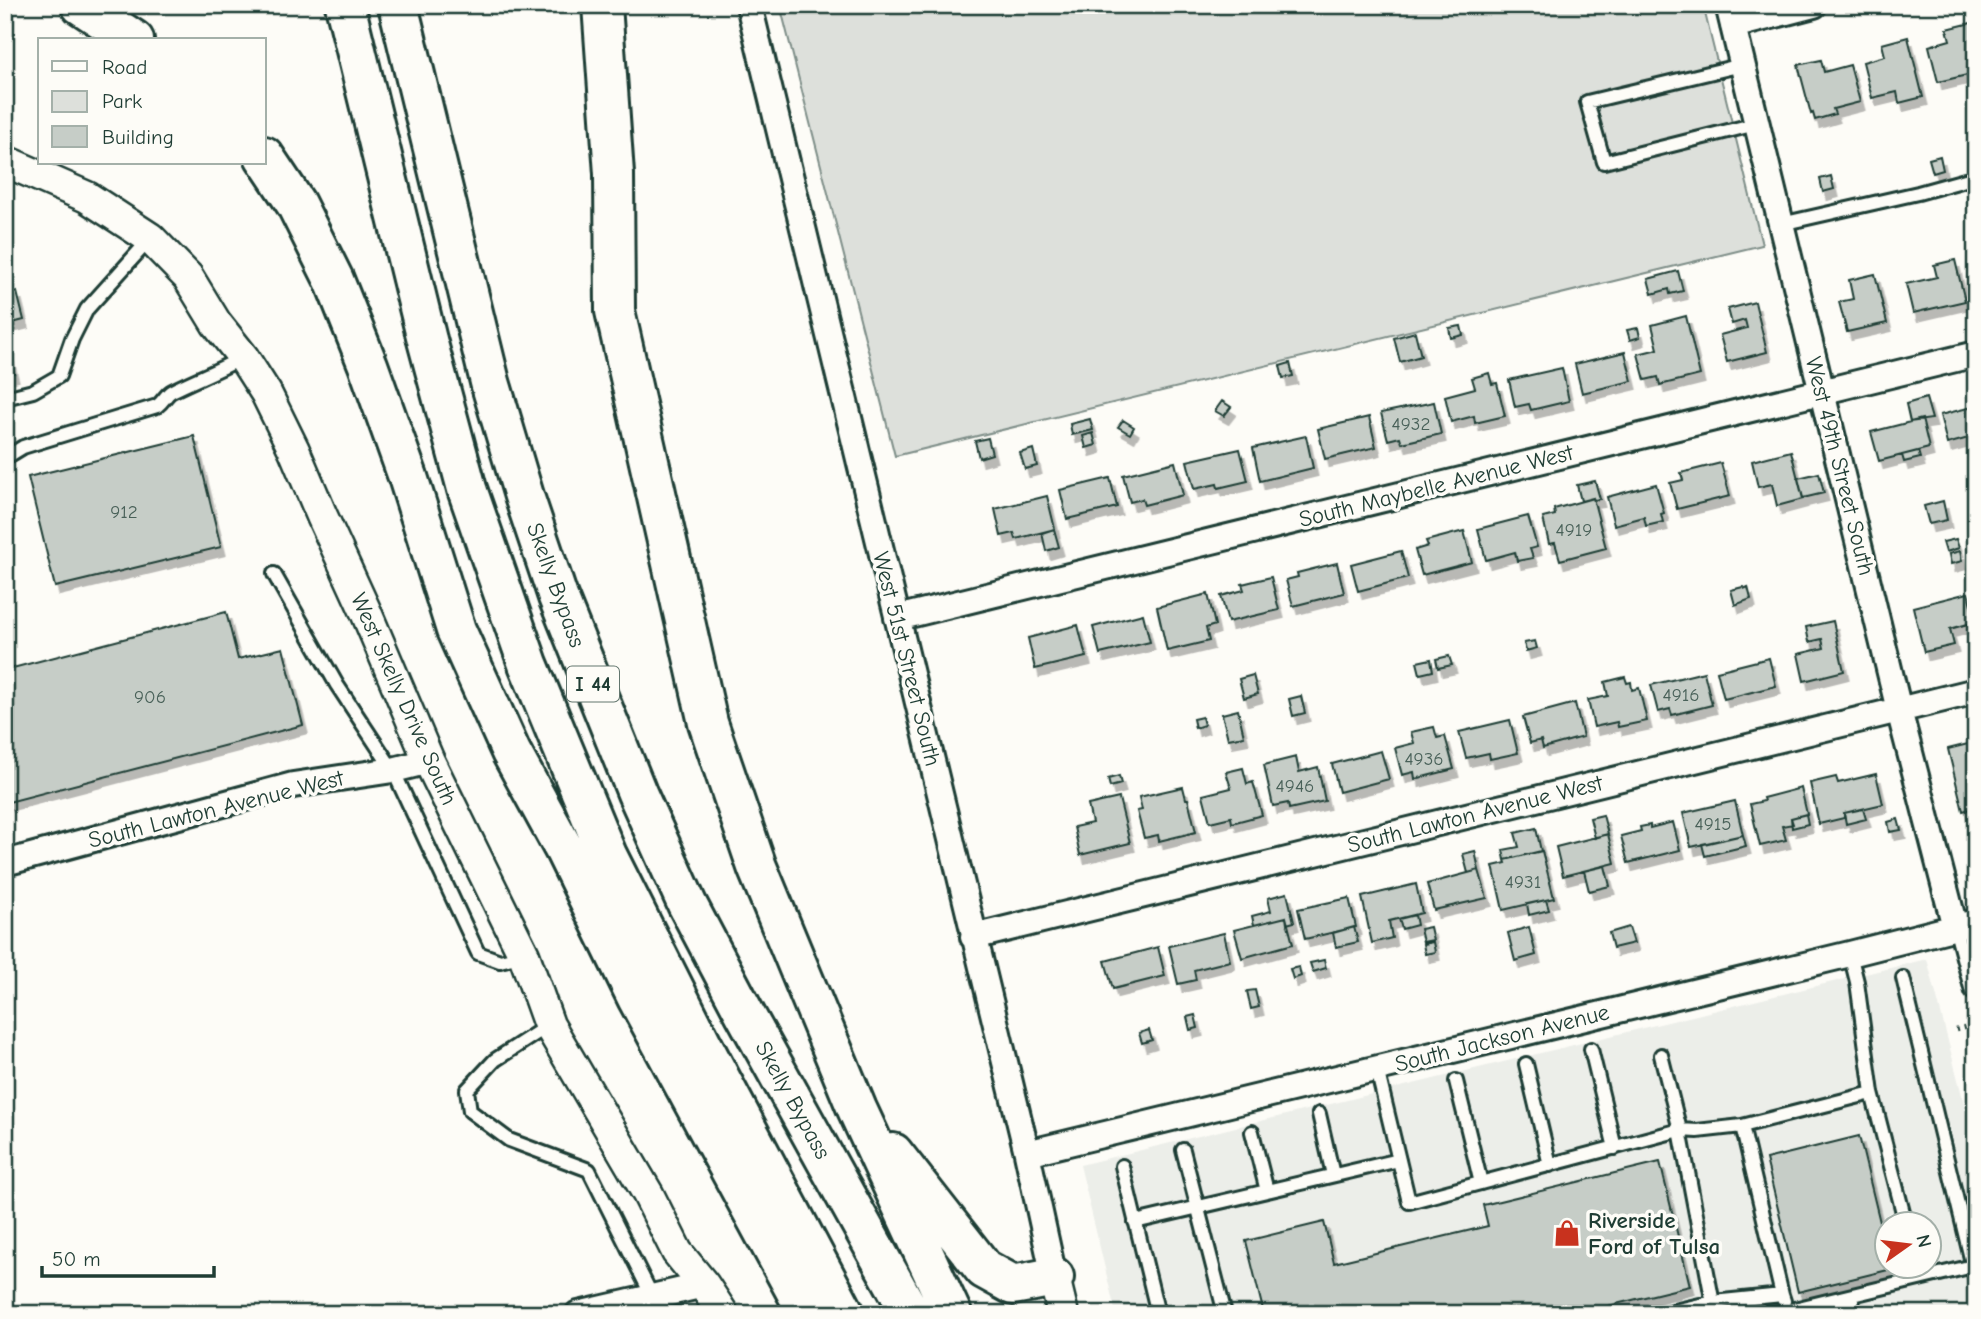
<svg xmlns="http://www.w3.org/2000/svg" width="1981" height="1319" viewBox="0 0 1981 1319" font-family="'Comic Neue',sans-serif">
<defs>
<filter id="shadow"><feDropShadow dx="4.5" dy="8" stdDeviation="0" flood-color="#0004"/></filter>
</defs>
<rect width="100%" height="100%" fill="#fdfcf7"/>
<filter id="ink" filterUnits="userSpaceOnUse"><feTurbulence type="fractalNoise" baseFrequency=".0143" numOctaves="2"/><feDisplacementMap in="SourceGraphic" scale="14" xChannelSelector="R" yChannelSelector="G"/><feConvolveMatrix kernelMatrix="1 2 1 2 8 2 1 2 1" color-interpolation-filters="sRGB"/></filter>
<g filter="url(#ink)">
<path fill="#eceee9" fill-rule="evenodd" d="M1927,959L1976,1150V1314H1116L1080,1165ZM1886,1224H1928V1266H1886Z"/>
<path fill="#dde0db" stroke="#7e8e88" stroke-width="2" d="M780,5H1703L1762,245L895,456Z"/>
<path fill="#c6cdc7" stroke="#1f3d34" stroke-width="2" filter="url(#shadow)" d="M1975,22L1976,81L1969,83L1967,75L1938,82L1929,46L1950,40L1947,29Z
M1908,37L1923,97L1899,103L1897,92L1872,98L1863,62L1885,56L1882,44Z
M1821,60L1824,72L1850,65L1860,102L1833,109L1835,114L1815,120L1813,113L1811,114L1798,65Z
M1940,156L1943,170L1933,173L1929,159Z
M1831,176L1834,189L1823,192L1820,179Z
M1955,260L1965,301L1913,313L1906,284L1937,277L1934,265Z
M1678,271L1683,291L1670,294L1669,289L1652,294L1648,279Z
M1875,274L1887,323L1847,332L1839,302L1853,299L1849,280Z
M17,292L24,320L5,325V295Z
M1755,302L1767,352L1727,362L1720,335L1747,328L1745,320L1732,324L1728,309Z
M1686,316L1700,375L1660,385L1658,377L1645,380L1638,354L1658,349L1652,325Z
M1461,326L1463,335L1451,338L1449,328Z
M1638,328L1640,337L1630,340L1627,330Z
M1415,332L1421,356L1400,362L1394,338Z
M5,338L14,373L5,375Z
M1625,352L1632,381L1582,393L1575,364Z
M1290,363L1293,376L1283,378L1280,366Z
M1562,368L1569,401L1531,410L1529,404L1515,407L1509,380Z
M1489,373L1492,384L1497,383L1505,416L1475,423L1474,416L1451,422L1445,396L1475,388L1472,378Z
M1926,398L1932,419L1910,422L1906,404Z
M1222,401L1231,407L1224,416L1215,411Z
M1434,402L1441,434L1402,443L1400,437L1388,440L1381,413Z
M1976,406V436L1947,444L1940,415Z
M1369,417L1376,447L1325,459L1318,429Z
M1090,419L1093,430L1072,435L1070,424Z
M1922,419L1929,448L1879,461L1871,432Z
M1123,420L1134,427L1130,434L1118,427Z
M1093,433L1096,445L1086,448L1083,436Z
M194,436L221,547L55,587L28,477Z
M1306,436L1313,468L1260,481L1253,448Z
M988,438L992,454L979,458L975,441Z
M1033,449L1037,466L1025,469L1020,453Z
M1240,449L1248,481L1218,488L1217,484L1194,489L1187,461Z
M1791,451L1803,499L1777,506L1772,484L1758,487L1752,461Z
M1918,451L1920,458L1904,462L1902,455Z
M1175,462L1183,495L1144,505L1142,499L1130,502L1123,475Z
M1721,463L1730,496L1677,509L1670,483L1683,480L1681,473Z
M1819,473L1824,493L1803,498L1798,478Z
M1110,478L1117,507L1067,519L1060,490Z
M1595,481L1600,499L1594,500L1593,498L1581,501L1577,485Z
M1656,484L1664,513L1661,514L1663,522L1646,526L1644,517L1614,525L1607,497Z
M1047,496L1055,529L1016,539L1014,533L1001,536L995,509Z
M1593,498L1606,548L1560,560L1555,543L1549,544L1543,518L1555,515L1554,509Z
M1943,501L1947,520L1929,524L1924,506Z
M1528,516L1537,547L1530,549L1533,558L1517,561L1515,552L1486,560L1478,529Z
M1054,529L1059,547L1046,551L1042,533Z
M1464,531L1472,562L1422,575L1415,550L1428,546L1426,541Z
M1956,539L1959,548L1946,552L1943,542Z
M1401,551L1408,578L1358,591L1351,564Z
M1960,551L1962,561L1951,564L1949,554Z
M1337,563L1344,593L1293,606L1286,580L1298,577L1297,573Z
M1271,577L1279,610L1228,622L1221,596L1244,590L1242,584Z
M1743,587L1744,589L1748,587L1751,599L1735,605L1731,590Z
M1968,593L1975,622L1950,629L1954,645L1924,652L1913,607Z
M1208,594L1215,625L1206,628L1209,641L1167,651L1157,607Z
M226,612L238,659L283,648L303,725L5,803V670Z
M1143,614L1150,642L1100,654L1093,627Z
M1833,621L1844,671L1804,681L1798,654L1824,648L1822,639L1809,642L1806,627Z
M1078,625L1086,657L1035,669L1028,638Z
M1535,641L1537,648L1526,651L1524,643Z
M1449,656L1452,665L1438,668L1436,659Z
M1769,658L1776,686L1724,699L1717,671Z
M1431,659L1433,671L1420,674L1417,662Z
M1704,672L1712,705L1672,715L1670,709L1658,712L1651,685Z
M1253,675L1258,694L1244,698L1239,679Z
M1625,677L1627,683L1631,682L1632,690L1639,688L1647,721L1618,727L1617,722L1594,727L1588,700L1608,696L1605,682Z
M1301,696L1305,713L1293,716L1289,699Z
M1575,703L1583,737L1543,748L1541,740L1530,743L1523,717Z
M1238,710L1244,736L1228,739L1222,714Z
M1202,717L1204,725L1195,728L1193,719Z
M1510,720L1518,753L1490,759L1489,753L1466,758L1459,732Z
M1434,727L1437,738L1445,736L1454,769L1415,779L1414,772L1402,775L1395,748L1414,743L1411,732Z
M1976,742V823L1973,824L1970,809L1963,811L1948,749Z
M1381,751L1389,779L1339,792L1332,764Z
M1296,757L1299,772L1318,767L1325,801L1289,809L1288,803L1273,806L1264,765Z
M1243,768L1247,784L1253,782L1262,815L1232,823L1231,817L1210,822L1203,795L1231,788L1226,772Z
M1876,774L1883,804L1844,813V818L1819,824L1810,783L1836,777L1838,783Z
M1119,776L1121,784L1110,787L1108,779Z
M1183,787L1186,799H1188L1196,832L1159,841L1158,835L1144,838L1137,811L1142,810L1139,797Z
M1801,788L1807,814L1791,818L1793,824L1782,826L1786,840L1760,846L1750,804L1764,801L1763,798Z
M1119,798L1130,843L1080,855L1074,827L1092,823L1088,805Z
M1735,801L1743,835L1691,847L1683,813Z
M1863,809L1866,819L1846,824L1844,813Z
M1806,814L1808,824L1792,828L1791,818Z
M1603,815L1608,834L1595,838L1590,818Z
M1898,819L1901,830L1890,832L1888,822Z
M1673,822L1680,850L1628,863L1621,836L1641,831L1640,827L1650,825V828Z
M1536,828L1541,851L1505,860L1503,850L1519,847L1515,833Z
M1608,834L1615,863L1563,876L1556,847Z
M1743,835L1746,846L1705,856L1702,844Z
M1475,851L1479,870L1468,873L1463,854Z
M1542,851L1554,898L1503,910L1493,866L1506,863L1505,860Z
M1605,866L1610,886L1589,891L1584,871Z
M1479,870L1487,898L1434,910L1427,884Z
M1416,884L1422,913L1389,921L1392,938L1372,943L1362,897Z
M1287,893L1294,922L1287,924L1286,917L1254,925L1252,916L1271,911L1268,898Z
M1349,898L1356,927L1305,939L1298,909Z
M1546,900L1549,910L1529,915L1527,904Z
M1415,915L1417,925L1402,929L1399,919Z
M1286,917L1293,944L1242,958L1234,930Z
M1354,927L1358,942L1336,947L1333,933Z
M1430,927L1433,940L1423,942L1420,929Z
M1529,927L1536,955L1515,961L1508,933Z
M1629,927L1634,943L1613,948L1609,933Z
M1224,933L1230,961L1194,970L1196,980L1178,984L1169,946Z
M1433,942L1435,952L1425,954L1423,944Z
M1158,947L1165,976L1113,989L1105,961Z
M1324,960L1326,968L1313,972L1310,963Z
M1299,967L1301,976L1293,979L1290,969Z
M1255,990L1259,1007L1251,1009L1247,991Z
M1195,1015L1198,1028L1190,1030L1187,1017Z
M1149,1030L1152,1040L1142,1043L1139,1033Z
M1859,1136L1886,1247V1266H1891L1892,1269L1798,1292L1766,1159Z
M1660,1162L1690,1286L1575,1314H1510L1508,1308L1485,1314H1264L1246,1241L1324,1222L1334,1263L1488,1226L1483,1205Z"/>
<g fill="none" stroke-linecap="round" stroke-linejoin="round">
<defs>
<path id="service" d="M1742,65L1587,102L1604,162L1756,124
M1781,224L1918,193L1976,177
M5,398L33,391L59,376L72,339L87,309L150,239
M5,458L23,447L157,406C164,401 166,394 172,391C196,379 220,370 243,357
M274,574L337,685L393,770L478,953L500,961L524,955
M1955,927L1972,992L1976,991
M1850,954L1857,982L1872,1093L1906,1224
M1903,978L1976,1279
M549,1025L495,1060L467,1090L470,1111L509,1140L589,1170L652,1296
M1591,1049L1615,1148
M1661,1055L1680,1130L1715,1314
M1526,1064L1550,1165
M1377,1069L1409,1202L1680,1130L1697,1131L1742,1126
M1456,1081L1481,1183
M1319,1114L1333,1175
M1252,1132L1267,1191
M1183,1150L1225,1314
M1122,1166L1158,1314
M1135,1222L1399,1160
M1782,1295L1742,1126L1872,1093
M1851,1297L1855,1314
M1786,1311L1973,1266
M1661,1314L1713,1302L1782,1295L1784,1301"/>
<path id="minor" d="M749,5L1027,1153L1054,1277
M1728,5L1899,710L1955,927
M1733,26L1814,5
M897,618L1976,354
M5,863L293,785L393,770L429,761
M973,937L1976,691
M1027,1153L1850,954L1976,922
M578,1314L704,1285"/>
<path id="tertiary" d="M5,161L87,197L150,238L188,277L216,323L243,357L266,393L294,450L322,516L365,610L429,761L524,955L549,1025L648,1194L677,1252L704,1285L723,1314
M1054,1277L1063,1314"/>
<path id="motorway" d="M81,5L134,40
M345,5L427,340L467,489L528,664L607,855L701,1042L845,1314
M398,5L490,382L524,496L558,597L637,793L687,904L745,1014L911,1314
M602,5L614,174L615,311L708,723L757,867L857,1109L952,1314
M264,156L296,204L334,280L368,365L408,477L456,630L511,752L565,851L637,998L808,1314
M893,1153L984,1269L1013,1285L1054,1277"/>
</defs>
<use href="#service" stroke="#1f3d34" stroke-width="18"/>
<use href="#minor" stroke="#1f3d34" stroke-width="30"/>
<use href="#tertiary" stroke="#1f3d34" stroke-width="35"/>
<use href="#motorway" stroke="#1f3d34" stroke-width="44"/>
<path stroke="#1f3d34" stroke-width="4.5" stroke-dasharray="2 5" stroke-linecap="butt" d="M1969,1027L1976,1057
M1956,1030L1976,1025"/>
<use href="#service" stroke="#fdfcf7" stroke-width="12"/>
<use href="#minor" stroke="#fdfcf7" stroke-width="24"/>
<use href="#tertiary" stroke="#fdfcf7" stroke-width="30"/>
<use href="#motorway" stroke="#fdfcf7" stroke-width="38"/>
</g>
</g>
<defs>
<symbol id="shop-bare" viewBox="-9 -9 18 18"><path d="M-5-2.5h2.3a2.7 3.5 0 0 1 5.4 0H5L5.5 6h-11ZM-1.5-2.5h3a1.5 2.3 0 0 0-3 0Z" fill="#c8321e" stroke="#fdfcf7" stroke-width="2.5" paint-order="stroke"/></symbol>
</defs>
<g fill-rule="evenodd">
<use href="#shop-bare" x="1548" y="1214" width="38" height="38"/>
</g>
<g text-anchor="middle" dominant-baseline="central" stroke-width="7" stroke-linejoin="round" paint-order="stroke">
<g font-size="19" fill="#496159">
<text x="1411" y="424">4932</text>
<text x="124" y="512">912</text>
<text x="1574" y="530">4919</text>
<text x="1681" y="695">4916</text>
<text x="150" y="697">906</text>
<text x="1424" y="759">4936</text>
<text x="1295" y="786">4946</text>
<text x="1713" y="824">4915</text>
<text x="1523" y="882">4931</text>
</g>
<rect fill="#fdfcf7" stroke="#62766e" stroke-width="2" x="567" y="666.5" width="52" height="35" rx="5"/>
<g font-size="21" font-weight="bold" fill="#1f3d34">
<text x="593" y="684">I 44</text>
</g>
<g font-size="23" fill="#1f3d34" stroke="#fdfcf7">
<text transform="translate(1840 466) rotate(76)">West 49th Street South</text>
<text transform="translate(1436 486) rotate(-14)">South Maybelle Avenue West</text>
<text transform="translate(556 585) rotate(70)">Skelly Bypass</text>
<text transform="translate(907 659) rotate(76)">West 51st Street South</text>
<text transform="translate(404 699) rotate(66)">West Skelly Drive South</text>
<text transform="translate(216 809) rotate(-14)">South Lawton Avenue West</text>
<text transform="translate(1475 814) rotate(-14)">South Lawton Avenue West</text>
<text transform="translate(1502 1038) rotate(-14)">South Jackson Avenue</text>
<text transform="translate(793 1100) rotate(61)">Skelly Bypass</text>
</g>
<g font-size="23" font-weight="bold" fill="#1f3d34" stroke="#fdfcf7" text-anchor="start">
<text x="1588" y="1220">Riverside<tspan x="1588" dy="26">Ford of Tulsa</tspan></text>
</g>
</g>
<rect width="1981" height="1319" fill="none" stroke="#fdfcf7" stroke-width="28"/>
<rect x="14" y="14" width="1953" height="1291" fill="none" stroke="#1f3d34" stroke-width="2.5" filter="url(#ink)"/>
<rect x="38" y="38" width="228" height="126" fill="#fdfcf7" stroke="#a4b0a9" stroke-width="2"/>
<rect x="52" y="61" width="35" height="10" fill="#fdfcf7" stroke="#a4b0a9" stroke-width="2"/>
<text x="102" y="74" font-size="21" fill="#1f3d34">Road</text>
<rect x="52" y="91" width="35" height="21" fill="#dde0db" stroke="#a4b0a9" stroke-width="2"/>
<text x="102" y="108" font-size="21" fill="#1f3d34">Park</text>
<rect x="52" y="126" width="35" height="21" fill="#c6cdc7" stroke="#a4b0a9" stroke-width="2"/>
<text x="102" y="144" font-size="21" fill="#1f3d34">Building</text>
<g transform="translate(1908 1245) rotate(76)"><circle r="33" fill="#fdfcf7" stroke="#a4b0a9" stroke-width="2"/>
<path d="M0-5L12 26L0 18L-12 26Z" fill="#c8321e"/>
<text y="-10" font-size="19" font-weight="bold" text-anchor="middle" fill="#1f3d34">N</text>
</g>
<path d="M42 1266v10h172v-10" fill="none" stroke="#1f3d34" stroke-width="3.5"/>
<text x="52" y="1266" font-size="21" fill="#1f3d34" stroke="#fdfcf7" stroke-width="5" paint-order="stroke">50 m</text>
</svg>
